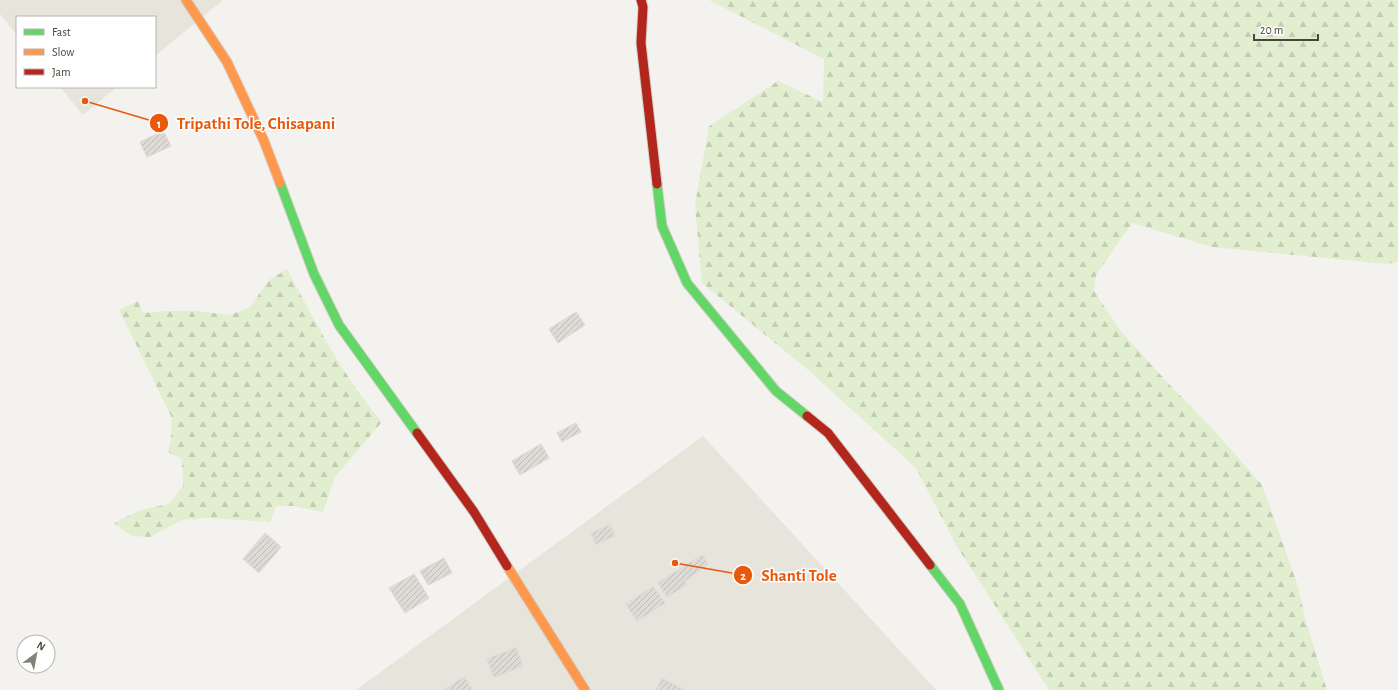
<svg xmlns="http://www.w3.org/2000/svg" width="1398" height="690" viewBox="0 0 1398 690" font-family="'Alegreya Sans',sans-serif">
<defs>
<pattern id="forest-firs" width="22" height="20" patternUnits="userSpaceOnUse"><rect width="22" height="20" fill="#e1eecf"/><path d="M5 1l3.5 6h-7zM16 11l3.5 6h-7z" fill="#c3cdb2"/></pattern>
<pattern id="building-hatch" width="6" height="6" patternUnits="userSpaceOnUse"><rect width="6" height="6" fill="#dedbd6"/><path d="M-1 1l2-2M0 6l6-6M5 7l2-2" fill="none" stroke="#c0bdb8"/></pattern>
</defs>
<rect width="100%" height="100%" fill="#f4f2ee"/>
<path fill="#e7e4dc" d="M0,0H223L155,56V17H17V35L0,14Z
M60,87H117L83,115Z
M703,436L936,690H356Z"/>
<path fill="url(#forest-firs)" d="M709,0H1398V262L1387,264L1212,247L1132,223L1096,275L1094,291L1119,329L1167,382L1211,427L1262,485L1298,586L1305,618L1327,690H1049L956,545L916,468L807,369L702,283L695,205L709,126L778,81L823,102L824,59Z
M287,269C315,322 343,376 382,422L335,477L323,512L294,506H276L270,522L207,518L182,520L150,537L132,536L114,523L140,510L169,504L183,486L182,459L168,452L171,440L172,418L119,310L138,301L143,313L165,311H198L230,315L250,307L269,280Z"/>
<path fill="url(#building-hatch)" stroke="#dcd9d4" d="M163,131L171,146L147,157L140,142Z
M576,312L585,325L558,343L549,329Z
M576,423L581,432L562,442L557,433Z
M541,444L549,458L520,475L512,461Z
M610,525L615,536L596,544L591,533Z
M265,533L281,547L259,573L243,559Z
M702,555L708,564L685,581L687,585L667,597L658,583Z
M444,558L452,573L428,585L420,571Z
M414,574L429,598L405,613L389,588Z
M653,587L665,603L637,621L626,604Z
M516,648L523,666L494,677L487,659Z
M464,677L473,690H444Z
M662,678L684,690H656Z"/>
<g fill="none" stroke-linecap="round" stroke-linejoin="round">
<defs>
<path id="fast" d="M280,183L314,274L339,325L417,433
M657,184L662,226L687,283L776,391L807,416
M930,565L960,604L999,690"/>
<path id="slow" d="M186,0L227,62L264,141L280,183
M507,566L585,690"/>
<path id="jam" d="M641,0L643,7L641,43L657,184
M807,416L828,433L930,565
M417,433L474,512L507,566"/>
</defs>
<use href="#fast" stroke="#d3cfc5" stroke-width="11"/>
<use href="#slow" stroke="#d3cfc5" stroke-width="11"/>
<use href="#jam" stroke="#d3cfc5" stroke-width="11"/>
<use href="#fast" stroke="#63d668" stroke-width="9"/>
<use href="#slow" stroke="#ff974d" stroke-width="9"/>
<use href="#jam" stroke="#b3261e" stroke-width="9"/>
</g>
<path fill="none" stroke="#e8590c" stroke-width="1.5" d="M85 101L159 123M675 563L743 575"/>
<g fill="#e8590c" stroke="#fff" stroke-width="1.5">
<circle cx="85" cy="101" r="4"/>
<circle cx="675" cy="563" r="4"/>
<circle cx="159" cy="123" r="10"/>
<circle cx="743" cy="575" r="10"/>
</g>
<g font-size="12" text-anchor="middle" font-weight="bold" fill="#fff">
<text x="159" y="128">1</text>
<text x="743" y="580">2</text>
</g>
<g font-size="17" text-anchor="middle" font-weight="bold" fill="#e8590c" stroke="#fff" stroke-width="3" stroke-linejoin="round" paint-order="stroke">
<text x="256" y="129">Tripathi Tole, Chisapani</text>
<text x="799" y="581">Shanti Tole</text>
</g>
<rect x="16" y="16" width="140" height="72" fill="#ffffff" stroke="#b7b4b0"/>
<rect x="24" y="29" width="20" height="6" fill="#63d668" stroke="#b7b4b0"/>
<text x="52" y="36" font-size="12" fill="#4b4439">Fast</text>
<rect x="24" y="49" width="20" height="6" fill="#ff974d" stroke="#b7b4b0"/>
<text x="52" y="56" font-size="12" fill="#4b4439">Slow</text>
<rect x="24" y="69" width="20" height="6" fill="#b3261e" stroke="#b7b4b0"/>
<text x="52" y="76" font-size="12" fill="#4b4439">Jam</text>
<g transform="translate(36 654) rotate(32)"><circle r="19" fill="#ffffff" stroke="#b7b4b0"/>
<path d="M0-3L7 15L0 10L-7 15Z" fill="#868178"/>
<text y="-6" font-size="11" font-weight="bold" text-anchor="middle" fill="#4b4439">N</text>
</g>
<path d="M1254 34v6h64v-6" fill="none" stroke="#4b4439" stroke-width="2"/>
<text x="1260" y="34" font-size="12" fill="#4b4439" stroke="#ffffff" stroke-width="3" paint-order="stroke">20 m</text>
</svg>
